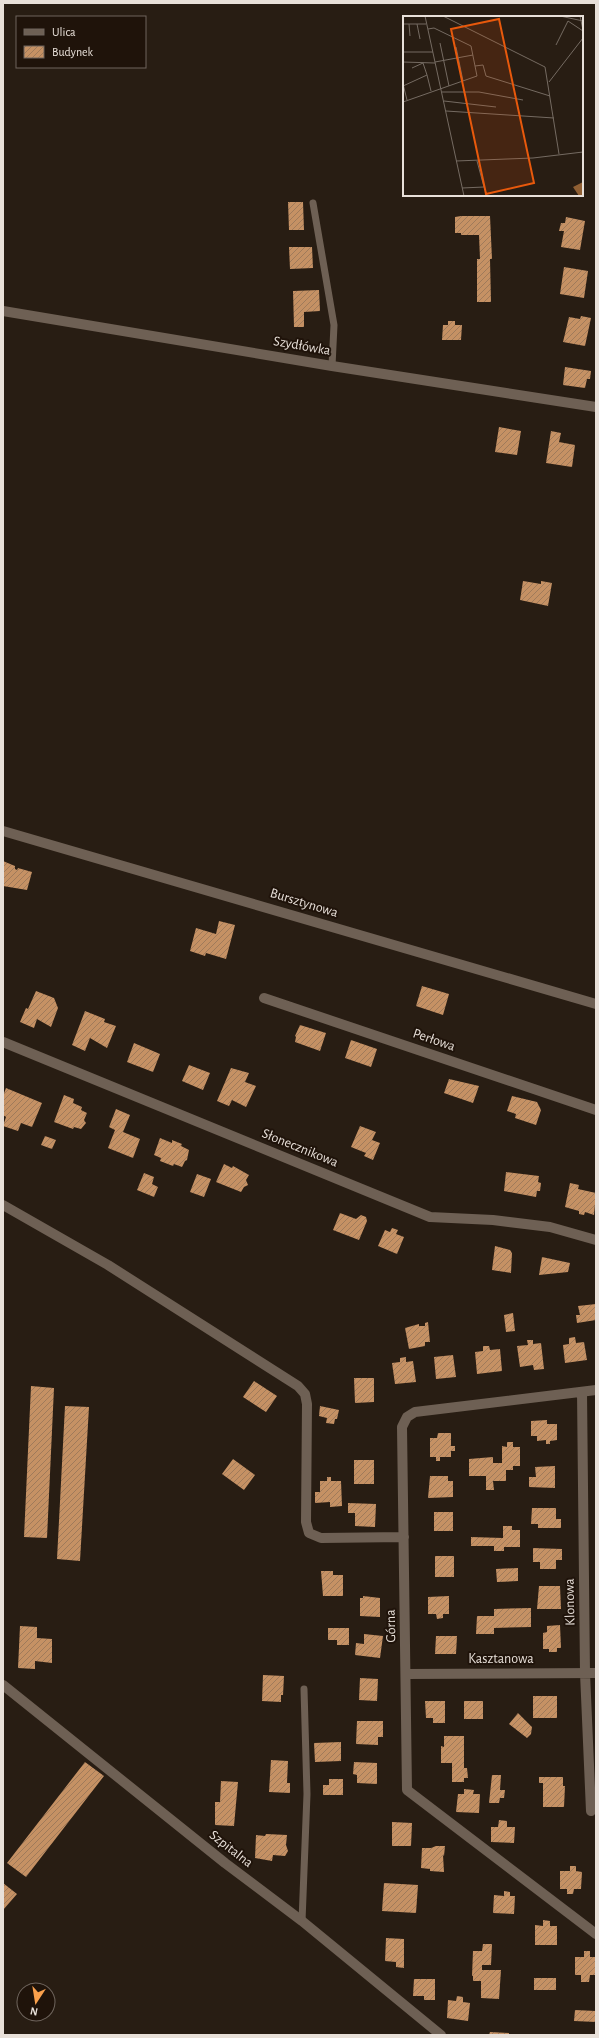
<svg xmlns="http://www.w3.org/2000/svg" width="599" height="2038" viewBox="0 0 599 2038" font-family="'Alegreya Sans',sans-serif">
<defs>
<pattern id="building-hatch" width="6" height="6" patternUnits="userSpaceOnUse"><rect width="6" height="6" fill="#c59164"/><path d="M-1 1l2-2M0 6l6-6M5 7l2-2" fill="none" stroke="#9f7a5a"/></pattern>
</defs>
<rect width="100%" height="100%" fill="#281d13"/>
<path fill="url(#building-hatch)" d="M288,202H303L304,230H289Z
M461,216H490L492,259H490L491,302H477V259H480L479,235H461V233H455V217Z
M566,217L585,221L580,250L561,247L564,231H559L561,223H565Z
M289,247H312L313,268L290,269Z
M564,267L588,271L584,298L560,294Z
M319,290L320,311L304,312V327H294L293,291Z
M581,316L591,318L585,346L563,342L569,317L580,319Z
M448,321H455V325H462L461,340H442L443,325H448Z
M565,367L591,371L590,379H587L585,388L563,385Z
M499,427L521,431L517,455L495,452Z
M551,431L561,433L559,442L575,445L572,467L546,463Z
M523,581L541,584V581L552,583L548,606L520,600Z
M3,861L15,866V869L17,870L18,868L32,872L27,890L3,886Z
M219,921L235,925L226,959L206,953L205,956L190,951L196,928L216,934Z
M422,986L449,994L443,1015L416,1006Z
M36,991L54,998L58,1008L51,1027L37,1019L34,1028L20,1022L26,1008L28,1009Z
M85,1011L105,1019L104,1022L116,1026L107,1048L90,1038L85,1051L72,1045Z
M300,1025L326,1033L320,1051L295,1042L296,1037L295,1036Z
M351,1040L377,1049L371,1067L345,1058Z
M134,1043L160,1054L153,1072L127,1062Z
M189,1065L210,1073L203,1090L182,1081Z
M231,1068L249,1073L245,1082L256,1086L246,1107L232,1100L229,1106L217,1101Z
M449,1079L479,1086L473,1103L444,1093Z
M6,1088L42,1103L32,1127L21,1123L18,1131L3,1126L6,1117L3,1115V1096Z
M64,1095L74,1099L73,1103L82,1107L81,1110L87,1113L84,1120L86,1123L81,1129L74,1127L73,1129L54,1122Z
M512,1096L537,1102L541,1110L536,1125L515,1118L516,1114L507,1111Z
M116,1109L130,1115L123,1132L140,1139L133,1158L108,1148L115,1130L109,1127Z
M360,1126L376,1132L372,1140L380,1143L373,1160L364,1156L366,1153L351,1147Z
M45,1136L56,1140L52,1149L41,1145Z
M160,1138L172,1143V1140L182,1144L181,1146L189,1150L187,1160L185,1161L182,1167L174,1164L173,1166L160,1161L161,1158L154,1155Z
M224,1164L232,1168L233,1166L249,1175L246,1180L248,1185L244,1187L241,1192L216,1182Z
M506,1172L539,1176L538,1182L541,1183L540,1191H537L536,1197L504,1191Z
M144,1173L154,1177L152,1184L158,1187L154,1197L137,1190Z
M197,1174L211,1179L204,1197L190,1192Z
M570,1183L579,1185L578,1189L596,1193L594,1215L585,1212L584,1215L579,1214V1211L565,1207Z
M340,1213L356,1219L361,1215L366,1217L367,1221L359,1240L333,1230Z
M392,1228L398,1230L396,1234L404,1237L397,1254L378,1246L385,1230L390,1232Z
M495,1246L510,1250L512,1253L511,1273L492,1270Z
M542,1257L570,1263L568,1272L539,1275Z
M596,1304V1320L577,1323L576,1315H580L578,1306Z
M513,1313L515,1331L506,1332L504,1315Z
M428,1322L430,1342H425V1346L409,1349L405,1328L419,1324V1326H425V1323Z
M575,1337L576,1343L584,1342L587,1360L565,1363L563,1345L569,1344V1338Z
M527,1340H533V1344L541,1343L544,1369L534,1370L533,1365L520,1367L517,1346L528,1345Z
M483,1346H489L490,1350L500,1349L502,1371L477,1374L475,1352L483,1351Z
M453,1355L456,1377L436,1379L434,1357Z
M406,1357V1362L413,1361L416,1382L395,1384L392,1363L400,1362V1358Z
M354,1378H374V1402L355,1403Z
M254,1381L277,1396L266,1412L243,1397Z
M31,1386L54,1388L47,1538L24,1537Z
M65,1406L89,1407L80,1561L57,1559Z
M320,1406L339,1410L337,1419H335L334,1424L326,1423L327,1418L319,1416Z
M547,1420V1424H557V1440L550,1441V1444H546V1440L537,1441V1436H531V1421Z
M438,1433H451V1446H455V1451H451V1457H440V1461H436V1457H430V1438H437Z
M507,1442H513V1447H520V1466H513V1470H506V1481H493L494,1490H486V1476H469V1459L493,1457V1463H502V1446L507,1447Z
M233,1459L255,1475L244,1490L222,1474Z
M354,1460H374V1484H354Z
M555,1466V1488L529,1487V1477H536L535,1467Z
M430,1476H448V1481H453V1497L428,1498Z
M327,1477H331V1481H341L342,1506L330,1507V1502L315,1503V1492H320V1481H327Z
M348,1503L376,1504L375,1527L355,1526V1513H348Z
M532,1508H556V1519H561V1528H538V1524H531Z
M434,1512H453V1531H434Z
M503,1526H512V1530H520V1547H504V1551H494V1546H471V1537L503,1538Z
M533,1548L562,1549V1560H556V1569H540V1562H533Z
M435,1556H454V1577H435Z
M518,1568V1581L497,1582L496,1569Z
M321,1571H333V1575H343V1596H323Z
M539,1586H560L561,1609H537Z
M363,1596L380,1598V1617L360,1616V1598H363Z
M449,1596V1614H443V1618L437,1619L436,1614H428V1597Z
M531,1608V1627L494,1628V1634H476L477,1616H494V1609Z
M560,1625L561,1648H557V1652H549V1649H543V1633L547,1632V1626Z
M20,1626L37,1627V1638L52,1639V1663L35,1661V1669L18,1668Z
M328,1628H349V1645H337V1640H328Z
M364,1634L383,1636L380,1658L355,1655L356,1643L364,1644Z
M436,1636H457L456,1654H435Z
M263,1675L284,1676L283,1695H281V1702L262,1701Z
M360,1678L378,1679L377,1701L359,1700Z
M533,1696H557V1718H533Z
M425,1701H445V1723H433V1718H426Z
M464,1701H483V1719H464Z
M518,1713L532,1727L531,1734L527,1738L509,1724Z
M357,1721H383V1737H378V1745L356,1744Z
M444,1736H464V1768H467L468,1778H464V1782H452V1763H441V1746L444,1747Z
M341,1742V1761L315,1762L314,1743Z
M271,1760L288,1761L287,1783H290V1793L269,1792Z
M85,1762L104,1776L26,1877L7,1863Z
M354,1762L377,1763V1784L357,1783V1775L353,1774Z
M492,1775H501L500,1790H505L504,1798H500L499,1803H489Z
M539,1777H563V1786H565L564,1807H543V1783H539Z
M329,1779H343V1795H323V1785H329Z
M221,1781L238,1782L234,1826L215,1825V1802H220Z
M464,1789L474,1790L473,1794H480L479,1813L456,1812L458,1794H464Z
M499,1820L507,1821V1827H515L514,1843L491,1842V1827H498Z
M392,1822L412,1823L411,1846H392Z
M266,1834L287,1835L286,1845L288,1851L285,1856L273,1855L272,1861L255,1858L256,1835L265,1836Z
M436,1846H445L444,1856L443,1855L444,1872L430,1871V1869L421,1868L422,1848H431Z
M570,1866H576V1871L582,1872L581,1889H574L573,1894H567V1889H560V1871H570Z
M3,1883L17,1894L3,1910Z
M384,1883L418,1885L416,1913L382,1911Z
M504,1891L510,1892V1896H515L514,1914L493,1913L494,1895L504,1896Z
M543,1920L550,1921V1926H557V1945H535V1925L543,1926Z
M386,1938L404,1939V1968L396,1967V1962L385,1961Z
M483,1944H492L491,1965H482V1970H501L499,1999L481,1998V1981H473V1976H472L473,1951H482Z
M584,1951H590V1957H596V1975H590L589,1982H581V1975H575V1957H584Z
M534,1978H556V1990H534Z
M414,1979H435V2000H424V1996H413Z
M457,1996L463,1997V2002L470,2003L468,2021L447,2018L448,2000L456,2001Z
M575,2010L596,2011V2022L574,2021Z
M490,2032L509,2033V2035H489Z"/>
<g fill="none" stroke-linecap="round" stroke-linejoin="round">
<path stroke="#6e6054" stroke-width="7" d="M313,203L334,325L332,366
M302,1921L307,1794L304,1689"/>
<path stroke="#6e6054" stroke-width="10" d="M3,311L332,366L596,407
M3,831L596,1004
M264,998L596,1110
M3,1042L430,1217L493,1220L550,1227L596,1240
M3,1205L108,1265L298,1386L305,1394L307,1404L306,1522L309,1533L321,1538L404,1537
M596,1390L415,1412L407,1417L402,1427L407,1790L596,1934
M582,1392L585,1673L591,1811
M406,1674L596,1673
M3,1685L225,1863L302,1921L441,2035"/>
</g>
<g text-anchor="middle" dominant-baseline="central" stroke-width="4" stroke-linejoin="round" paint-order="stroke">
<g font-size="14" fill="#e8e0d9" stroke="#1f130a">
<text transform="translate(302 346) rotate(10)">Szydłówka</text>
<text transform="translate(304 903) rotate(17)">Bursztynowa</text>
<text transform="translate(434 1040) rotate(19)">Perłowa</text>
<text transform="translate(300 1148) rotate(22)">Słonecznikowa</text>
<text transform="translate(570 1602) rotate(-91)">Klonowa</text>
<text transform="translate(391 1626) rotate(-91)">Górna</text>
<text x="501" y="1659">Kasztanowa</text>
<text transform="translate(231 1849) rotate(38)">Szpitalna</text>
</g>
</g>
<g transform="translate(403 16)">
<rect width="180" height="180" fill="#281d13"/>
<path d="M180,166V180H176L170,171Z" fill="#905f33"/>
<path fill="none" stroke="#756b62" stroke-width="1" d="M22,0L61,180M40,0L142,51L156,138M157,0L180,5M177,0L180,14M0,8H23M6,8L7,20M14,8L17,23M37,27L46,70M153,29L165,5L180,15M53,31L60,65M0,36H30M0,46L32,47M32,46L70,39M72,50L80,49L83,60L147,80M24,59L28,75M146,66L180,22M0,68L4,84M0,70L24,59L20,47L9,52M39,76H76L120,84M41,85L93,91M0,86L74,60L68,30L31,12L25,13M43,95L151,102M53,145L130,142L180,136M59,172L81,171L74,145"/>
<path fill="#e8590c" fill-opacity="0.15" stroke="#e8590c" stroke-width="2" d="M96,3L131,167L83,178L48,13Z"/>
<rect width="180" height="180" fill="none" stroke="#e8e0d9" stroke-width="2"/>
</g>
<rect width="599" height="2038" fill="none" stroke="#e8e0d9" stroke-width="8"/>
<rect x="16" y="16" width="130" height="52" fill="#1f130a" stroke="#6f655d"/>
<rect x="24" y="29" width="20" height="6" fill="#6e6054" stroke="#6f655d"/>
<text x="52" y="36" font-size="12" fill="#e8e0d9">Ulica</text>
<rect x="24" y="46" width="20" height="12" fill="url(#building-hatch)" stroke="#6f655d"/>
<text x="52" y="56" font-size="12" fill="#e8e0d9">Budynek</text>
<g transform="translate(36 2002) rotate(192)"><circle r="19" fill="#1f130a" stroke="#6f655d"/>
<path d="M0-3L7 15L0 10L-7 15Z" fill="#f9a04c"/>
<text y="-6" font-size="11" font-weight="bold" text-anchor="middle" fill="#e8e0d9">N</text>
</g>
</svg>
